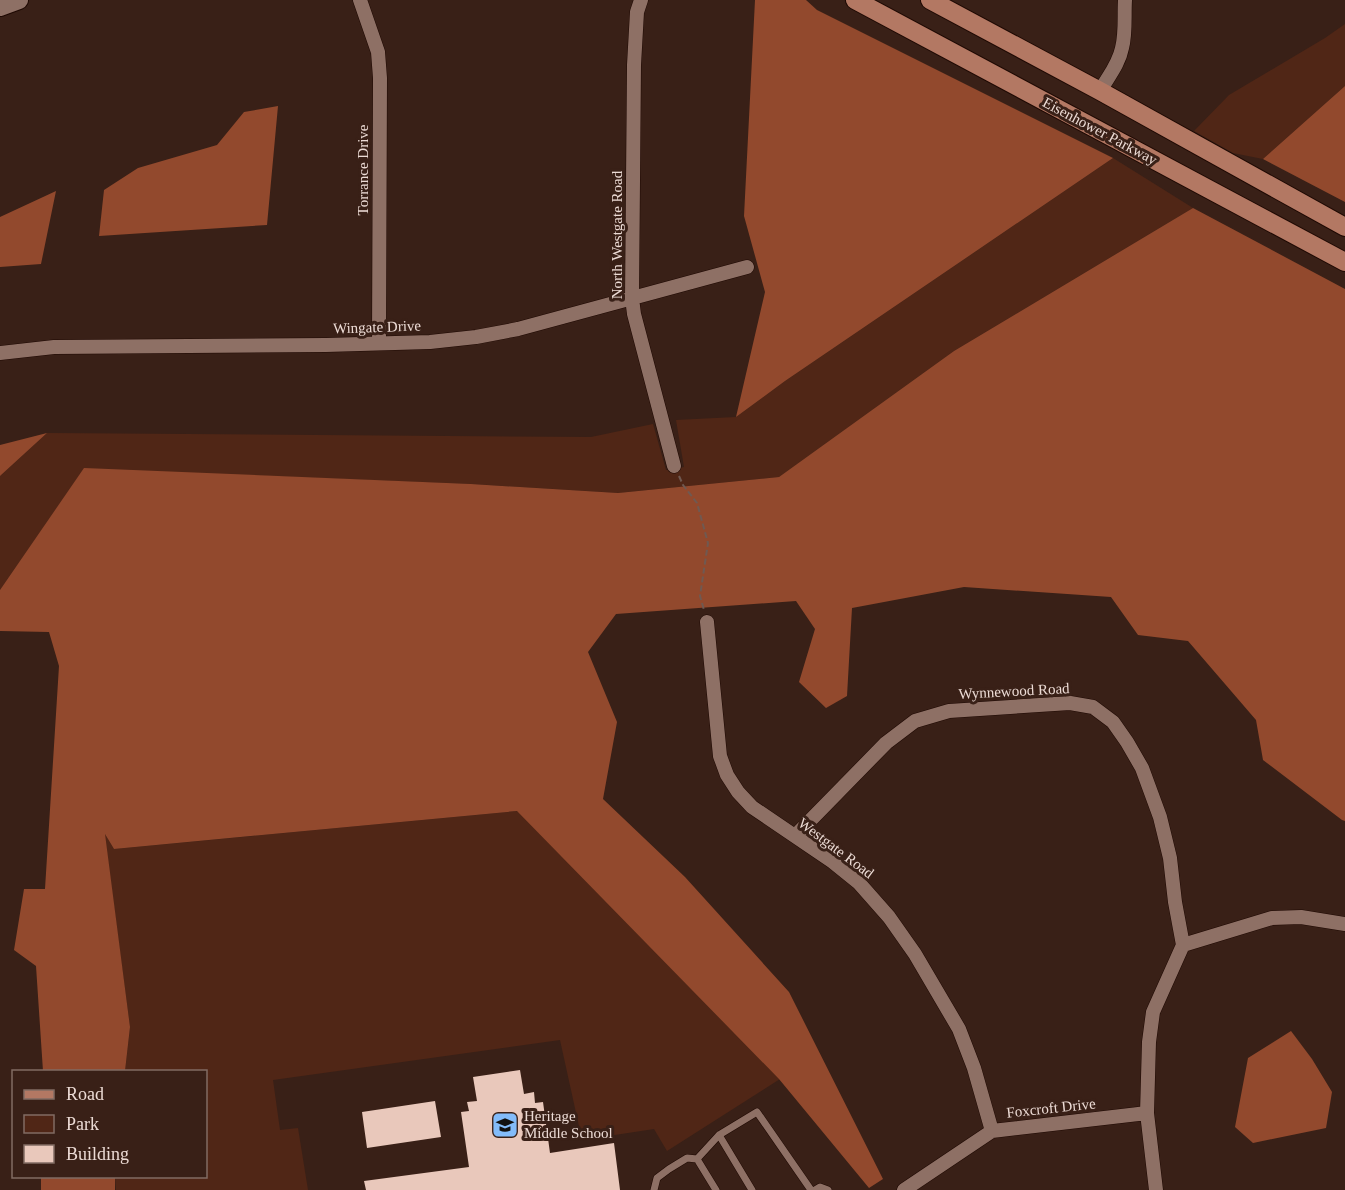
<svg xmlns="http://www.w3.org/2000/svg" width="1345" height="1190" viewBox="0 0 1345 1190" font-family="Georgia,serif">
<rect width="100%" height="100%" fill="#392017"/>
<path fill="#502616" d="M1345,24V86L1263,159L1233,153L1194,131L1229,95L1325,38Z
M1113,158L1193,208L954,351L779,477L618,493L471,484L84,469L0,590V476L47,433L591,437L653,424L666,470L684,467L676,420L736,417L785,381Z
M518,811L780,1079L667,1151L654,1129L582,1140L560,1040L273,1080L280,1130L298,1128L308,1190H116L115,1177L206,1176V1072L125,1071L130,1027L104,832L114,849Z"/>
<path fill="#92492d" d="M755,0H806L817,10L1113,158L785,381L736,417L765,292L744,216Z
M1345,86V202L1263,159Z
M278,106L267,225L99,236L104,190L138,168L217,145L244,112Z
M56,191L41,264L0,267V217Z
M1193,208L1345,289V821L1342,820L1263,760L1256,720L1188,641L1138,635L1111,597L964,587L852,608L847,696L826,708L799,682L815,629L796,601L616,614L588,652L617,722L603,799L685,877L789,992L883,1179L869,1188L779,1079L517,811L114,849L105,834L130,1027L125,1071H43L36,966L14,950L24,889H45L59,666L49,632L0,631V590L84,468L471,484L618,493L779,477L954,351Z
M47,433L0,476V445Z
M1291,1031L1312,1059L1332,1092L1326,1128L1253,1143L1235,1127L1248,1058Z
M41,1177H115V1190H41Z"/>
<path fill="#e9c8bb" d="M520,1070L524,1094L534,1092L535,1103L543,1102L550,1153L614,1143L620,1190H366L364,1181L469,1167L461,1112L469,1111L467,1102L477,1101L473,1077Z
M435,1101L441,1137L367,1148L362,1112Z"/>
<g fill="none" stroke-linecap="round" stroke-linejoin="round">
<defs>
<path id="service" d="M697,1159L716,1190
M654,1190L657,1178L669,1169L687,1158L697,1159L719,1135
M752,1190L719,1135L757,1112L811,1190
M815,1190L820,1187L828,1190"/>
<path id="minor" d="M360,0L378,52L380,78L379,342
M641,0L637,12L634,65L632,298L634,314L674,466
M1100,91C1108,77 1119,64 1122,48C1126,33 1124,16 1125,0
M0,353L54,347L326,345L430,342L476,337L518,329L747,267
M707,622L720,756L727,775L738,792L752,807L833,862L859,883L889,917L915,954L959,1029L974,1068L992,1131
M795,836L886,743L915,721L949,711L1070,703L1093,707L1113,722L1127,742L1142,768L1160,817L1170,858L1175,902L1183,945L1153,1012L1149,1042L1147,1113L1156,1190
M1183,945L1272,918L1301,917L1345,924
M904,1190L992,1131L1147,1113"/>
<path id="tertiary" d="M0,7L19,0"/>
<path id="primary" d="M855,0L1345,262
M930,0L1100,91L1345,227"/>
</defs>
<use href="#service" stroke="#1f0903" stroke-width="8"/>
<use href="#minor" stroke="#1f0903" stroke-width="15"/>
<use href="#tertiary" stroke="#1f0903" stroke-width="20"/>
<use href="#primary" stroke="#1f0903" stroke-width="20"/>
<path stroke="#705951" stroke-width="2" stroke-dasharray="6 3" stroke-linecap="butt" d="M679,476L683,485L697,503L708,543L700,596L704,610"/>
<use href="#service" stroke="#8e7065" stroke-width="7"/>
<use href="#minor" stroke="#8e7065" stroke-width="14"/>
<use href="#tertiary" stroke="#8e7065" stroke-width="18"/>
<use href="#primary" stroke="#b37863" stroke-width="18"/>
</g>
<defs>
<symbol id="school-square" viewBox="-11 -11 22 22"><rect x="-9" y="-9" width="18" height="18" rx="4" fill="#83bcfa" stroke="#392017"/><path d="M0-5L7-2L0 1L-7-2ZM-4 1L0 2.5L4 1V4Q0 6-4 4Z" fill="#111"/></symbol>
</defs>
<g fill-rule="evenodd">
<use href="#school-square" x="490" y="1110" width="30" height="30"/>
</g>
<g text-anchor="middle" dominant-baseline="central" stroke-width="6" stroke-linejoin="round" paint-order="stroke">
<g font-size="15" fill="#ecdbd5" stroke="#392017">
<text transform="translate(1100 131) rotate(28)">Eisenhower Parkway</text>
<text transform="translate(363 170) rotate(-90)">Torrance Drive</text>
<text transform="translate(617 235) rotate(-90)">North Westgate Road</text>
<text transform="translate(377 327) rotate(-2)">Wingate Drive</text>
<text transform="translate(1014 691) rotate(-3)">Wynnewood Road</text>
<text transform="translate(836 848) rotate(37)">Westgate Road</text>
<text transform="translate(1051 1108) rotate(-6)">Foxcroft Drive</text>
</g>
<g font-size="15" fill="#ecdbd5" stroke="#392017" text-anchor="start">
<text x="524" y="1116">Heritage<tspan x="524" dy="17">Middle School</tspan></text>
</g>
</g>
<rect x="12" y="1070" width="195" height="108" fill="#392017" stroke="#816b63" stroke-width="1.5"/>
<rect x="24" y="1090" width="30" height="9" fill="#b37863" stroke="#816b63" stroke-width="1.5"/>
<text x="66" y="1100" font-size="18" fill="#ecdbd5">Road</text>
<rect x="24" y="1115" width="30" height="18" fill="#502616" stroke="#816b63" stroke-width="1.5"/>
<text x="66" y="1130" font-size="18" fill="#ecdbd5">Park</text>
<rect x="24" y="1145" width="30" height="18" fill="#e9c8bb" stroke="#816b63" stroke-width="1.5"/>
<text x="66" y="1160" font-size="18" fill="#ecdbd5">Building</text>
</svg>
